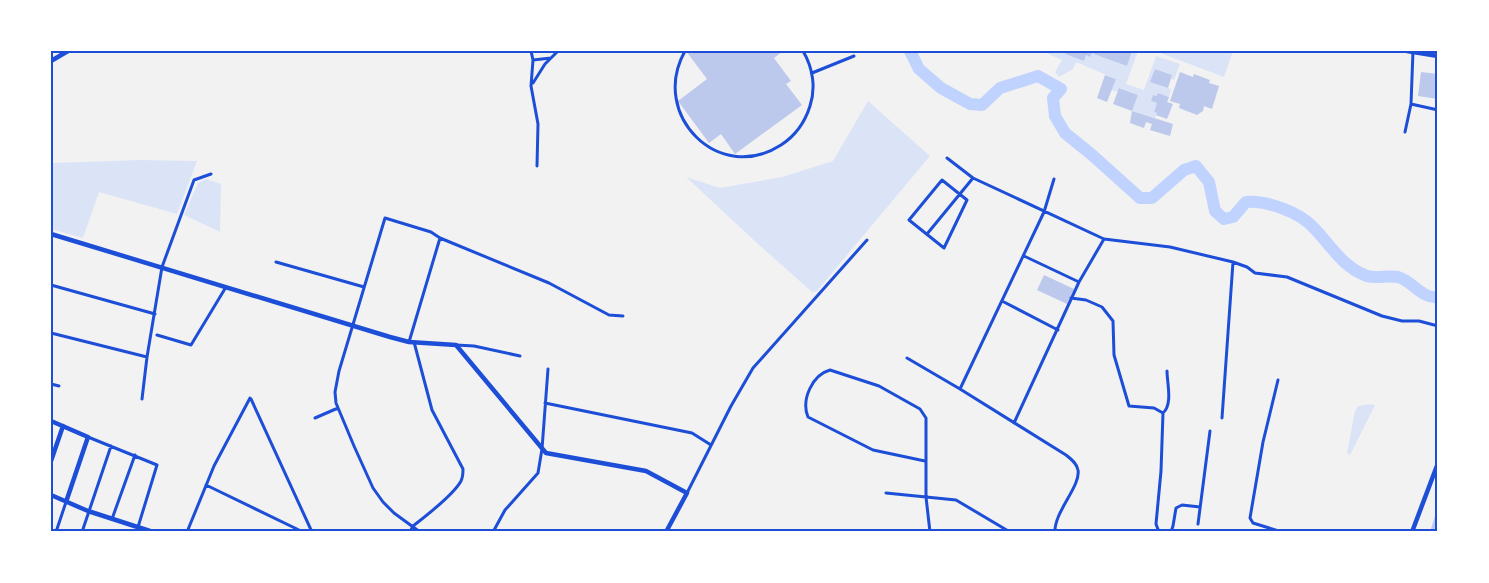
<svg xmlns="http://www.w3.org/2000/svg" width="1489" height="583" viewBox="0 0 1489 583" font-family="'Nunito Sans',sans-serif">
<rect width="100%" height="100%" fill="#f2f2f2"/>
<path fill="#dbe4f7" d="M1042,51H1066L1065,54L1084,61L1086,55L1090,57L1092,51L1126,66L1132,51H1138L1126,84L1144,90L1156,56L1180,64L1174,80L1171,79L1172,75L1155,69L1151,82L1171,89L1169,97L1158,93L1151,101L1157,103L1154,112L1157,113L1155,118L1132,111L1138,95L1120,88L1118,92L1111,90L1116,79L1076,62L1073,69L1059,77L1055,72L1062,60Z
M1155,51H1233L1224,77Z
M868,101L930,156L817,291L812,292L758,244L686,177L720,188L782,177L833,161Z
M140,160L197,161L177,214L99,192L83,238L51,229V163Z
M206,179L221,184L220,232L184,215L198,183Z
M1370,404L1375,405L1350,455L1347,453L1355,411L1358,406Z"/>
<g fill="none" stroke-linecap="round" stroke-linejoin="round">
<path stroke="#bfd3fe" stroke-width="12" d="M910,51L919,69L941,88L970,104L982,105L1000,88L1038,76L1061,89L1053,98L1055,116L1065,133L1091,154L1140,198H1152L1184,170L1196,166L1209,182L1215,211L1224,219L1233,217L1246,202C1266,200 1299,212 1313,227C1330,244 1342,267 1367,276C1376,279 1388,275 1398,277C1413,281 1421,299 1438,297"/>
</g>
<path fill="#bdc9ec" d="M686,51H783L774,58L791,81L786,84L802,105L735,154L721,134L709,143L678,101L707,79Z
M1066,51H1093L1090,57L1086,55L1084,61L1065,54Z
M1095,51H1132L1127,66L1094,54Z
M1155,69L1172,75L1168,88L1150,82Z
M1180,72L1193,77L1194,74L1210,80L1209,83L1219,86L1212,109L1204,106L1203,111L1197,115L1179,108L1180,104L1170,101Z
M1421,72L1438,74V99L1418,96Z
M1105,75L1116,79L1107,102L1097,98Z
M1119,88L1138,95L1132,111L1113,104Z
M1158,93L1169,97L1167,102L1173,104L1167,119L1156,115L1157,113L1154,112L1157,103L1151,101L1153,95L1156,96Z
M1132,111L1173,124L1170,136L1150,130L1152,124L1146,122L1144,128L1130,123Z
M1044,275L1074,289L1067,304L1037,290Z
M1437,509L1438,532H1430Z"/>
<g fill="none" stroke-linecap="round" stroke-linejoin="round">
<path stroke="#1d4ed8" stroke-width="3" d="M531,51L533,60L531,86L538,124L537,166
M685,51C649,115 719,185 781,145C795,136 805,122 810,106C816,88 813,68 803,51
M533,60L551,58
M812,73L854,56
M533,83L545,64L558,51
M1411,104L1438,110
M1405,132L1411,104L1413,51
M947,158L973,178L1104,239L1170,247L1233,262L1247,267L1255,273L1287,277L1382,316L1402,321H1419L1438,326
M942,180L967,200L944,248L909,220Z
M927,234L973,178
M1024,256L1079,282
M276,262L364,287
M51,285L155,314
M1071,298L1086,300L1102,307L1113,321L1114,355L1129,406L1154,408L1163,413
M1002,301L1058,330
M51,333L147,357
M157,335L191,345L226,287
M409,342L440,238
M456,345L474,346L520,356
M907,358L960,389L1066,455C1071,459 1077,463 1078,470C1081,486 1054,512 1055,532
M1278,380L1263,442L1250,518L1253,523L1282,532
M51,384L59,386
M960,389L1044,212L1054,179
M142,399L147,357L162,267L194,180L211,174
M251,399L312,532
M545,403L692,433L711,445
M315,418L338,408
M1222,418L1233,262
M1014,423L1079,282L1104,239
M88,437L157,465L138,527
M925,461L873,450L808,417C801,400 812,375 830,370L879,386L920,409L926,418V497L930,532
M206,485L301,531L307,532
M687,493L731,406L753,368L867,240
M886,493L956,500L1010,532
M112,519L135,455
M1198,524L1210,431
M56,532L66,502
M82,532L111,446
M187,532L214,466L250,398
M410,532L413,526C426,516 454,494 461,481C463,477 463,473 463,469L432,410L414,342
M420,532L394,513L383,502L373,488L354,446L336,403L335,392L339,371L385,218L431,232L440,238L549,283L609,315L623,316
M493,532L505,510L538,473L542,449L548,369
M1159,532L1156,524L1161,471L1163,413C1173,404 1167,383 1167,371
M1171,532L1173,526L1176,508L1182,505L1200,507"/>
<path stroke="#1d4ed8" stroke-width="4.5" d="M51,61L68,51
M51,234L390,337L409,342L456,345L546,453L646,471L687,493L666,532
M51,421L88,437L66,502
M51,461L63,426
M51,495L88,511L153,532"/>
<path stroke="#1d4ed8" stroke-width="4.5" d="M1407,51L1438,56
M1412,532L1438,463"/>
</g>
<rect width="1489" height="583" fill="none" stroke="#ffffff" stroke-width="105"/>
<rect x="52" y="52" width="1384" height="478" fill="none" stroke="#1d4ed8" stroke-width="2"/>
</svg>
